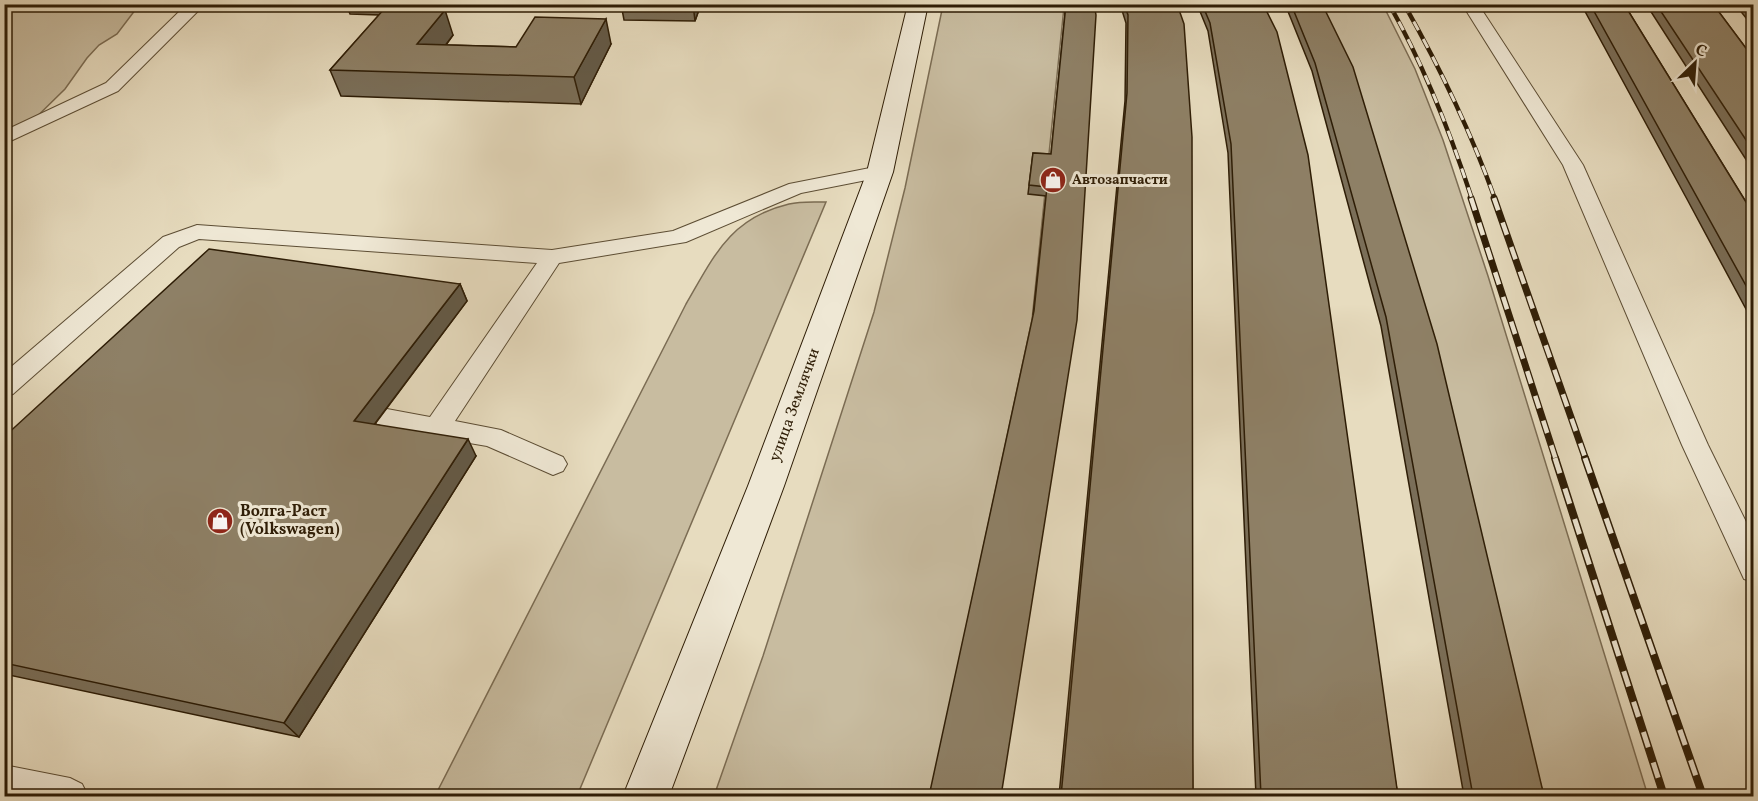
<svg xmlns="http://www.w3.org/2000/svg" width="1758" height="801" viewBox="0 0 1758 801" font-family="Vollkorn,serif">
<rect width="100%" height="100%" fill="#e7dcbf"/>
<filter id="stains"><feTurbulence type="fractalNoise" baseFrequency=".00333" numOctaves="4"/><feColorMatrix values="0 0 0 0 .2 0 0 0 0 .09 0 0 0 0 .02 0 0 0 .5 -.17"/></filter>
<radialGradient id="worn" r=".72"><stop offset=".6" stop-color="#630" stop-opacity="0"/><stop offset="1" stop-color="#630" stop-opacity=".3"/></radialGradient>
<path fill="#c8bca0" stroke="#7b6c53" stroke-width="1.5" d="M4,5H139L117,34L99,45L87,58L65,89L16,137H5Z
M943,5H1064V7L1032,320L930,796H714L763,656L874,312L905,188Z
M1315,5H1383L1415,69L1443,140L1488,276L1648,796H1533Z
M826,202L577,796H435L686,304C714,256 730,218 789,204C801,201 814,202 826,202Z"/>
<g fill="none" stroke-linecap="round" stroke-linejoin="round">
<defs>
<path id="lane" d="M187,4H205L118,91L4,144V131L106,83Z
M1462,4H1478L1583,165L1708,445L1754,538V582L1744,579L1682,445L1563,165Z
M880,166L887,168L890,172L887,176L801,193L686,242L559,263L455,421L501,430L563,457L567,464L563,471L553,475L487,446L387,429L378,426L374,419L378,412L387,409L430,417L537,263L199,239L179,247L13,394L4,397V373L163,237L197,225L552,250L673,231L789,184Z
M4,765L70,778L82,784L88,796H4Z"/>
<path id="secondary" d="M908,4H928L893,172L784,486L669,796H623L748,486L867,172Z"/>
</defs>
<use href="#lane" stroke="#5c4d34" stroke-width="2"/>
<use href="#secondary" stroke="#2e1d06" stroke-width="2"/>
<use href="#lane" fill="#efe8d5" fill-rule="evenodd"/>
<use href="#secondary" fill="#efe8d5" fill-rule="evenodd"/>
<defs>
<path id="rail-far2" d="M1389,4C1424,65 1450,132 1472,199
M1404,4C1439,66 1471,132 1495,199"/>
<path id="rail-far1" d="M1471,198L1556,460
M1494,198L1586,460"/>
<path id="rail" d="M1555,458L1664,796
M1585,458L1703,796"/>
</defs>
<use href="#rail-far2" stroke="#2e1d06" stroke-width="4.5"/>
<use href="#rail-far1" stroke="#2e1d06" stroke-width="7"/>
<use href="#rail" stroke="#2e1d06" stroke-width="8"/>
<use href="#rail-far2" stroke="#efe8d5" stroke-width="3" stroke-dasharray="10" stroke-linecap="butt"/>
<use href="#rail-far1" stroke="#efe8d5" stroke-width="4.5" stroke-dasharray="13" stroke-linecap="butt"/>
<use href="#rail" stroke="#efe8d5" stroke-width="5" stroke-dasharray="16" stroke-linecap="butt"/>
</g>
<path fill="#7a6e58" stroke="#2e1d06" stroke-width="1.5" d="M346,4H426L423,9L453,35L446,45L516,47L611,44L581,104L341,96L330,70L379,15L350,14Z
M621,4H701L695,21L624,20Z
M1064,4H1094L1033,315L1046,196L1028,194L1033,153L1051,154L1065,14Z
M1120,4H1177L1193,796H1059L1125,101L1126,23Z
M1197,4H1263L1398,796H1256L1228,153L1208,31Z
M1285,4H1322L1544,796H1464L1381,326L1312,71Z
M1581,4H1624L1754,215V324L1688,201Z
M1646,4H1713L1754,59V172Z
M1735,4H1754V28Z
M460,284L467,301L375,424L476,456L299,737L4,674V437Z"/>
<path fill="#635a47" stroke="#2e1d06" stroke-width="1.5" d="M415,4H426L418,15Z
M693,4H701L695,21Z
M445,10L453,35L427,70L417,44Z
M606,19L611,44L581,104L574,77Z
M460,284L467,301L364,438L354,421Z
M468,439L476,456L299,737L284,723Z"/>
<path fill="#8e8066" stroke="#2e1d06" stroke-width="1.5" d="M1066,4H1094L1096,15L1077,320L1001,796H929L1034,311L1047,187L1029,185L1033,153L1051,154Z
M1124,4H1177L1184,24L1192,137L1193,796H1061L1127,93L1128,15Z
M1202,4H1263L1277,32L1308,155L1398,796H1261L1231,144L1210,23Z
M1291,4H1322L1353,67L1437,344L1544,796H1473L1386,317L1315,63Z
M1590,4H1624L1754,215V300Z
M1656,4H1713L1754,59V152Z
M1747,4H1754V13Z
M385,8L445,10L417,44L516,47L535,17L606,19L574,77L330,70Z
M209,249L460,284L354,421L468,439L284,723L4,663V437Z"/>
<defs>
<symbol id="shop-disc" viewBox="-11 -11 22 22"><circle r="9.5" fill="#8f2418" stroke="#efe8d5"/><path d="M-5-2.5h2.3a2.7 3.5 0 0 1 5.4 0H5L5.5 6h-11ZM-1.5-2.5h3a1.5 2.3 0 0 0-3 0Z" fill="#fff"/></symbol>
</defs>
<g fill-rule="evenodd">
<use href="#shop-disc" x="1038" y="165" width="30" height="30"/>
<use href="#shop-disc" x="205" y="506" width="30" height="30"/>
</g>
<g text-anchor="middle" dominant-baseline="central" stroke-width="6" stroke-linejoin="round" paint-order="stroke">
<g font-size="14" font-weight="bold" fill="#2e1d06" stroke="#efe8d5" text-anchor="start">
<text x="1072" y="180">Автозапчасти</text>
</g>
<g font-size="16" fill="#2e1d06" stroke="#efe8d5">
<text transform="translate(795 405) rotate(-70)">улица Землячки</text>
</g>
<g font-size="16" font-weight="bold" fill="#2e1d06" stroke="#efe8d5" text-anchor="start">
<text x="240" y="512">Волга-Раст<tspan x="240" dy="18">(Volkswagen)</tspan></text>
</g>
</g>
<rect width="1758" height="801" fill="none" stroke="#e7dcbf" stroke-width="24"/>
<rect x="6" y="6" width="1746" height="789" fill="none" stroke="#2e1d06" stroke-width="3"/>
<rect x="12" y="12" width="1734" height="777" fill="none" stroke="#2e1d06" stroke-width="1.5"/>
<g transform="translate(1695 63) rotate(25)" stroke="#efe8d5" stroke-width="4.5" paint-order="stroke">
<path d="M0-4.5L10 22L0 15L-10 22Z" fill="#2e1d06"/>
<text y="-9" font-size="16" font-weight="bold" text-anchor="middle" fill="#2e1d06">С</text>
</g>
<rect width="100%" height="100%" filter="url(#stains)"/>
<rect width="100%" height="100%" fill="url(#worn)"/>
</svg>
